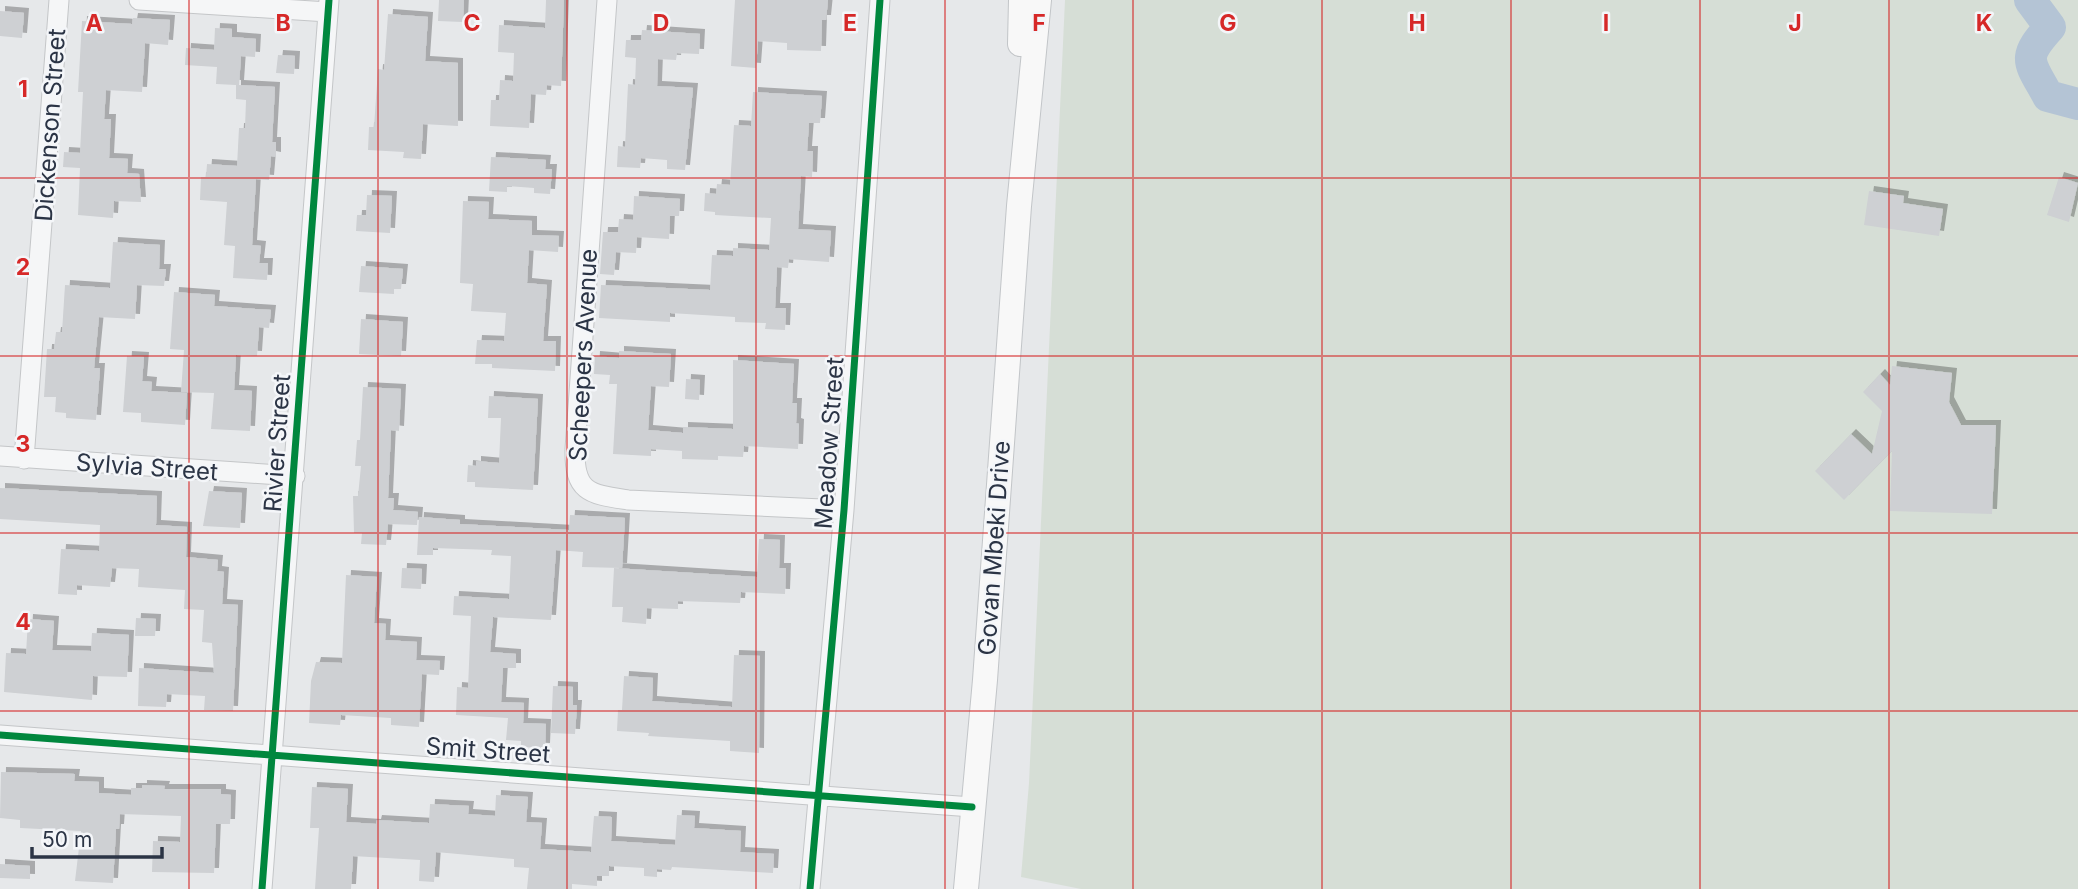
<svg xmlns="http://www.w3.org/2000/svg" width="2078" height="889" viewBox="0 0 2078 889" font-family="Inter,sans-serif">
<defs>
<filter id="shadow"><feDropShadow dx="5" dy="-5" stdDeviation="0" flood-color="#0004"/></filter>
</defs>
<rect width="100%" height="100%" fill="#e6e8ea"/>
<path fill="#d6ded6" d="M1065,0H2078V889H1081L1021,877L1029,783Z"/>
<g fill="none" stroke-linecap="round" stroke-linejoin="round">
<path stroke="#b4c4d5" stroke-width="32" d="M2030,0L2050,27C2021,59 2029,61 2048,96L2078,104"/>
</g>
<path fill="#ced0d3" filter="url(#shadow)" d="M439,0H464L463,22L438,21Z
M546,0H564L561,86L547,85L546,95L531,94L529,128L490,126L491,100H499L500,80L513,81L514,53L498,52L499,25L545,28Z
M735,0H828L826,20H822L821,51L787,50V43L758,41L756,68L731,66Z
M0,11L24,13L22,38L0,36Z
M388,14L428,17L425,61L458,63V126L423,124L421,159L403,158L404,152L368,150L369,127H374L378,69L384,70Z
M133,18L170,20L168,45L145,43L142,92L106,90L104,119H111L109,158L128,159L127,173L139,174L141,202L114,201L113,218L78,215L80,168L63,167L64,152L80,153L83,92H78L82,21L132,24Z
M215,28L232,29V37L256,39L255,57L241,56L239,85L275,87L272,142H276V157L271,156L269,180L256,179L252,245L261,246L259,263H268L267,280L233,278L235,246L224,245L227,202L200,200L201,177H206L207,164L237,166L239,128H245L246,100L236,99V85L216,84L217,67L185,65L186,48L214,50Z
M642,30L700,34L699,54L677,53L676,60L658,59L657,86L693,88L685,170L667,169V160L641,158L640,168L617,167L618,146L625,147L628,84L635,85L636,58L625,57L626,40H641Z
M278,55L295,56L294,74L276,73Z
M753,92L822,96L820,123H809L807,151H813L812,177L801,176L798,229L831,231L829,262L789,259L788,268L777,267L775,308H786L785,330L765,329L766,323L735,322V317L670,313V322L599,318L601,285L710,290L712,255L733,256V248L769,250L771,218L715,215V212L704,211L705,193L716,194L717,184L730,185L734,125L751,126Z
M491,157L546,160L545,169H552L550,194L534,193V188L507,186V192L489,191Z
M2059,177L2078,183L2069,222L2047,215Z
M1869,191L1904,196L1903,203L1943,209L1939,236L1864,225Z
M367,195L392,196L390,233L356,231L357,215H366Z
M634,196L680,199L679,216H670L669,239L637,237L636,253L616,252L614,275L600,274L603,232H618L619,219L633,220Z
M463,201L489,202L488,219L532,221V235L559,236L558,252L529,250L527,283L547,285L543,341H556L555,371L492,368V364H475L477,340L504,341L506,313L471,311L473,284L460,283Z
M113,242L160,245L159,269H166L164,286L137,285L135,319L99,317L94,368H100L96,420L66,418V413L55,412L56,397H44L47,349H54L56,332H62L65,285L110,288Z
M361,266L403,269L401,289H394V294L359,292Z
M174,292L215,295L214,306L271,310L269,328L259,327L257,356L236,355L234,390L252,391L250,431L211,429L214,393L181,392L184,350L170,349Z
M361,319L403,322L401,356L359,354Z
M619,351L671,354L669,387L651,386L648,430L683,433V427L733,429V360L794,364L792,403H797L796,423L799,424L798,449L744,446L743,457L718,456V460L682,459V451L651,449V456L613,454L617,384H609L610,375L594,374L595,356L619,358Z
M127,356L144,357L142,381L152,382L151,391L187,393L185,425L141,422V413L123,412Z
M1892,366L1952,373L1949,402L1961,425H1996L1992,514L1890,511L1892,451L1844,500L1815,471L1851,434L1872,454L1882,411L1863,392L1880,374L1890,385Z
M686,379L700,380L699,400L685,399Z
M363,387L401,389L399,431L391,430L388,498H394L393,510L418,512L417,525L388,524L386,545L361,544L362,533H354L353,496H358L361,466H355L357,440H360Z
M489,396L538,399L533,490L475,487V482H467L468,465L476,466V461L499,463L501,418H488Z
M0,488L157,496L156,525L187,527L186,557L218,560L217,571L224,572L222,604L238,605L233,711L204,710L205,696L167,694L166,707L138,706L139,668L214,673L212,643L202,642L204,610L184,609L185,590L138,587L139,569L112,568L110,587L77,585V595L58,594L61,549L99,551L100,525L0,519Z
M209,491L242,493L240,528L203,526Z
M570,515L625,518L622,568L582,567L583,552L556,550L551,620L493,617L490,652L516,654V668H503L501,702L524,703L523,723L546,724L545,748L521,747V741L506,740L508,718L456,715L457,687L468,688L471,616L453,615L454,596L509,599L511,556L491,555L492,550L433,548V555H417L419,517L460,520V524L569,530Z
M759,539L780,540L779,568H786L785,594L741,592L740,603L678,601V609L647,608L646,624L622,622L623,607H612L614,568L757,577Z
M402,568L422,569L421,589L401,588Z
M346,575L377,577L374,623L386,624L385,640L417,642L416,660L440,661L439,675L422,674L419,727L391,725V718L341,715L340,725L309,723L311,681L316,662L342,663Z
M136,618L156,619L155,636H135Z
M28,619L54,621L52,650L91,651L92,633L129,635L127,677L93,676L92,700L4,692L6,653L26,654Z
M734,655L760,656L759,753L730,751V741L648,736L649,733L617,731L618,710H622L624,676L653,678L652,701L732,707Z
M553,686L573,687V705H577L575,734L551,733Z
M1,772L75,774L74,781L99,782V793L131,795V788H142V785L165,786L164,789H221V794L231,795L230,824H216L214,873L152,872L153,841L180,842L181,816L120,814L119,829H116L113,883L75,881L81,831L20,828V820L0,818Z
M312,787L348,789L346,822L376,824L377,820L429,823L430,804L469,806L468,814L495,816L496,795L528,797L526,822L542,823L540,849L591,852L594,816L612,817L611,841L675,845L677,815L695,816L694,828L741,831L740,852L774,854L773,873L672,867L671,870L657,869V877L644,876V868L609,866V876H597V886L572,884V889H527L529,868L514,867V859L436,852L434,882L419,881L420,860L353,856L351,889H315L319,828H310Z
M0,864L30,866V879L0,878Z"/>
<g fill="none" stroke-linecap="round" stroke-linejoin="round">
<defs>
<path id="minor" d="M139,0L328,12
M607,0L575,449C574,493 590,494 628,500L844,510
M0,456L295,476
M24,459L59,0
M0,735L972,807
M262,889L329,0
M810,889L844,510L880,0"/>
<path id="major" d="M1020,44L1021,0
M966,889L985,680L1019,206L1039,0"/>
</defs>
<use href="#minor" stroke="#c4c6c8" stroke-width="21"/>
<use href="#major" stroke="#c2c5c8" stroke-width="26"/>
<use href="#minor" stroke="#f5f6f7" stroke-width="19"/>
<use href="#major" stroke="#f8f8f8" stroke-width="24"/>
<defs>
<path id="cycleway" d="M0,735L972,807
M262,889L329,0
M810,889L844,510L880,0"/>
</defs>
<use href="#cycleway" stroke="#f4f6f9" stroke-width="11"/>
<use href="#cycleway" stroke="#00873e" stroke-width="7"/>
</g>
<path fill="none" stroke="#d62828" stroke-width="2" stroke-opacity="0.55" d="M189,0V889M378,0V889M567,0V889M756,0V889M945,0V889M1133,0V889M1322,0V889M1511,0V889M1700,0V889M1889,0V889M0,178H2078M0,356H2078M0,533H2078M0,711H2078"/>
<g text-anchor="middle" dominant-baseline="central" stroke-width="5" stroke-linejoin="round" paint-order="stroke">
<g font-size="24" fill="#2b3445" stroke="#f4f6f9">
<text transform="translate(50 125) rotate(-86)">Dickenson Street</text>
<text transform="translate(583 355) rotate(-87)">Scheepers Avenue</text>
<text transform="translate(277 443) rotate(-86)">Rivier Street</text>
<text transform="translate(829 443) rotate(-86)">Meadow Street</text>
<text transform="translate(147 467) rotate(4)">Sylvia Street</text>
<text transform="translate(994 548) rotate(-86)">Govan Mbeki Drive</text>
<text transform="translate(488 750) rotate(4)">Smit Street</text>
</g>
</g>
<g font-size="23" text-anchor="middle" font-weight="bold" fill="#d62828" stroke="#f4f6f9" stroke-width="5" stroke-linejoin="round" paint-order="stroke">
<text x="94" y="31">A</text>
<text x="283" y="31">B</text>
<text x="472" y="31">C</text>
<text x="661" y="31">D</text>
<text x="850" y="31">E</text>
<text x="1039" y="31">F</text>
<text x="1228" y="31">G</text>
<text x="1417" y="31">H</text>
<text x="1606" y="31">I</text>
<text x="1795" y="31">J</text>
<text x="1984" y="31">K</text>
<text x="23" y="97">1</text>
<text x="23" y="275">2</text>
<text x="23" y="452">3</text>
<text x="23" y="630">4</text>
</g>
<path d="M32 847v10h130v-10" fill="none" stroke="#2b3445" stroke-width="3.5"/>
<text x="42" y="847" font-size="21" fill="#2b3445" stroke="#f4f6f9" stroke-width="5" paint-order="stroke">50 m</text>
</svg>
